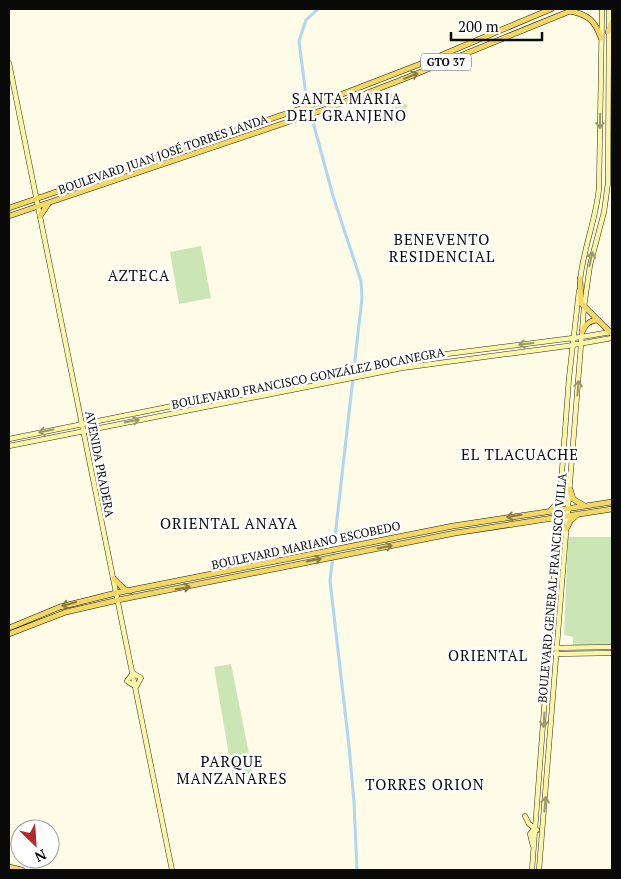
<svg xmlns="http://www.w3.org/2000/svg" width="621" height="879" viewBox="0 0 621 879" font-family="'PT Serif',serif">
<rect width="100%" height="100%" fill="#fefbe7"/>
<path fill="#cbe6b4" d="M395,93L402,103L408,105L405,111L398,112L397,124L380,117L377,118L374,111L381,110L383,114L387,113L389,116L395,108L389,95Z
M201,246L211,298L179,304L170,252Z
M568,537H612V646L573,647V637L564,635Z
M231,664L253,774L233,779L214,667Z"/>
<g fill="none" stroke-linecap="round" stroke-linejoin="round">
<path stroke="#afd6f3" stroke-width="3" d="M318,9L306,20L299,41L306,96L333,196L361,281L362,298L330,581L349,746L354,802L357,870"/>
<defs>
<path id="secondary" d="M9,63L172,870
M580,281C583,249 596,220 599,188L602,10
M9,439L399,360L581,337L611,332
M9,446L402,368L567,346L612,338
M549,648L612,647
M555,654L612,653
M133,673L141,678L136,687L127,681Z
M525,816L529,824L537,830
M533,846L530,834L533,830L536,829
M532,870L569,378L579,291
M539,870L584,307L590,265L604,212L608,183L609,10"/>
<path id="primary" d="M569,11C587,14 595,20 601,38
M608,32L612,22
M9,208L332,98L423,63L551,9
M9,216L326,109L406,78L575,9
M40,216L48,204
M580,279L581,303L612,334
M582,332C585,325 589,320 598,320
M570,489L573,499L583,505
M551,510L561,499
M566,529L571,520L578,514
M114,579L124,589L130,591
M9,628L60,607L116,593L453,526L612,502
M9,634L66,612L118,600L455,533L612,509
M9,867L22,870"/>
</defs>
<use href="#secondary" stroke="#2c2c2c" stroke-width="5.5"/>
<use href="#primary" stroke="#1b1b1b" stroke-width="6"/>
<use href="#secondary" stroke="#fbf6a5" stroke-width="4.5"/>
<use href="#primary" stroke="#f2d763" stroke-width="5"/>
</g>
<defs><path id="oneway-shaft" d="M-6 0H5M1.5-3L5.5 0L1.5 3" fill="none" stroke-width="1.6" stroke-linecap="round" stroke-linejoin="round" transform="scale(1.25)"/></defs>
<g stroke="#8a7b3b">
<use href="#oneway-shaft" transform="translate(411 76) rotate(-22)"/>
<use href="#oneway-shaft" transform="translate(514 516) rotate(171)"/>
<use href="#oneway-shaft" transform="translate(385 547) rotate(-11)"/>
<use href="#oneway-shaft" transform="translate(314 560) rotate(-11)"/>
<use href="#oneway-shaft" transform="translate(183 588) rotate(-10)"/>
<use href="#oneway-shaft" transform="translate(69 604) rotate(164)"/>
</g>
<g stroke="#9b9867">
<use href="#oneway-shaft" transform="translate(600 121) rotate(91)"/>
<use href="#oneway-shaft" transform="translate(591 259) rotate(-77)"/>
<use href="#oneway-shaft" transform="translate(526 344) rotate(173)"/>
<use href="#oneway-shaft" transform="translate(578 388) rotate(-85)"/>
<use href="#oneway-shaft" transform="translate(132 421) rotate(-11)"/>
<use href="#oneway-shaft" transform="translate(46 431) rotate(169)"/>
<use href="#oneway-shaft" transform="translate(544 720) rotate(93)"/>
<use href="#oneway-shaft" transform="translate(545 804) rotate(-85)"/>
</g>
<g text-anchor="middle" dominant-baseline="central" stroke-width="5" stroke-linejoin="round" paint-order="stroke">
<rect fill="#fff" stroke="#545454" stroke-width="1" x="421" y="53.5" width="50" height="17" rx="4"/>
<g font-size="11" font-weight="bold" fill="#0a0a0a">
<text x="446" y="62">GTO 37</text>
</g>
<g font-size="12" fill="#0a0a0a" stroke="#fff">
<text transform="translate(163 154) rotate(-19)">BOULEVARD JUAN JOSÉ TORRES LANDA</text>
<text transform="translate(308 378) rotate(-11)">BOULEVARD FRANCISCO GONZÁLEZ BOCANEGRA</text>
<text transform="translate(100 464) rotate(79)">AVENIDA PRADERA</text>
<text transform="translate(306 545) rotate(-12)">BOULEVARD MARIANO ESCOBEDO</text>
<text transform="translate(552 588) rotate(-85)">BOULEVARD GENERAL FRANCISCO VILLA</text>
</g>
<g font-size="15" letter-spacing="1" fill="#0a0a0a" stroke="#fff">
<text x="347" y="98">SANTA MARIA<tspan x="347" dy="17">DEL GRANJENO</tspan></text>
<text x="442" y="239">BENEVENTO<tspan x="442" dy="17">RESIDENCIAL</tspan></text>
<text x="139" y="275">AZTECA</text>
<text x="520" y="454">EL TLACUACHE</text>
<text x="229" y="523">ORIENTAL ANAYA</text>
<text x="488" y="655">ORIENTAL</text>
<text x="232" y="761">PARQUE<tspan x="232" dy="17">MANZANARES</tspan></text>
<text x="425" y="784">TORRES ORION</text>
</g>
</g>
<rect width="621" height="879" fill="none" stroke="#0a0a0a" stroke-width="20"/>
<g transform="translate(35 844) rotate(155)"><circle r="24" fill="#ffffff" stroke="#9d9d9d"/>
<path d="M0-4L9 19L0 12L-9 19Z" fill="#b22a29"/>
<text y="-8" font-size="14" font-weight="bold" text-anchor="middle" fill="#0a0a0a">N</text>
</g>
<path d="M451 32v8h91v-8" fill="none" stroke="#0a0a0a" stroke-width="2.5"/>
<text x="458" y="32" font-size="15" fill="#0a0a0a" stroke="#ffffff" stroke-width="4" paint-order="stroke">200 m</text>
</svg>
